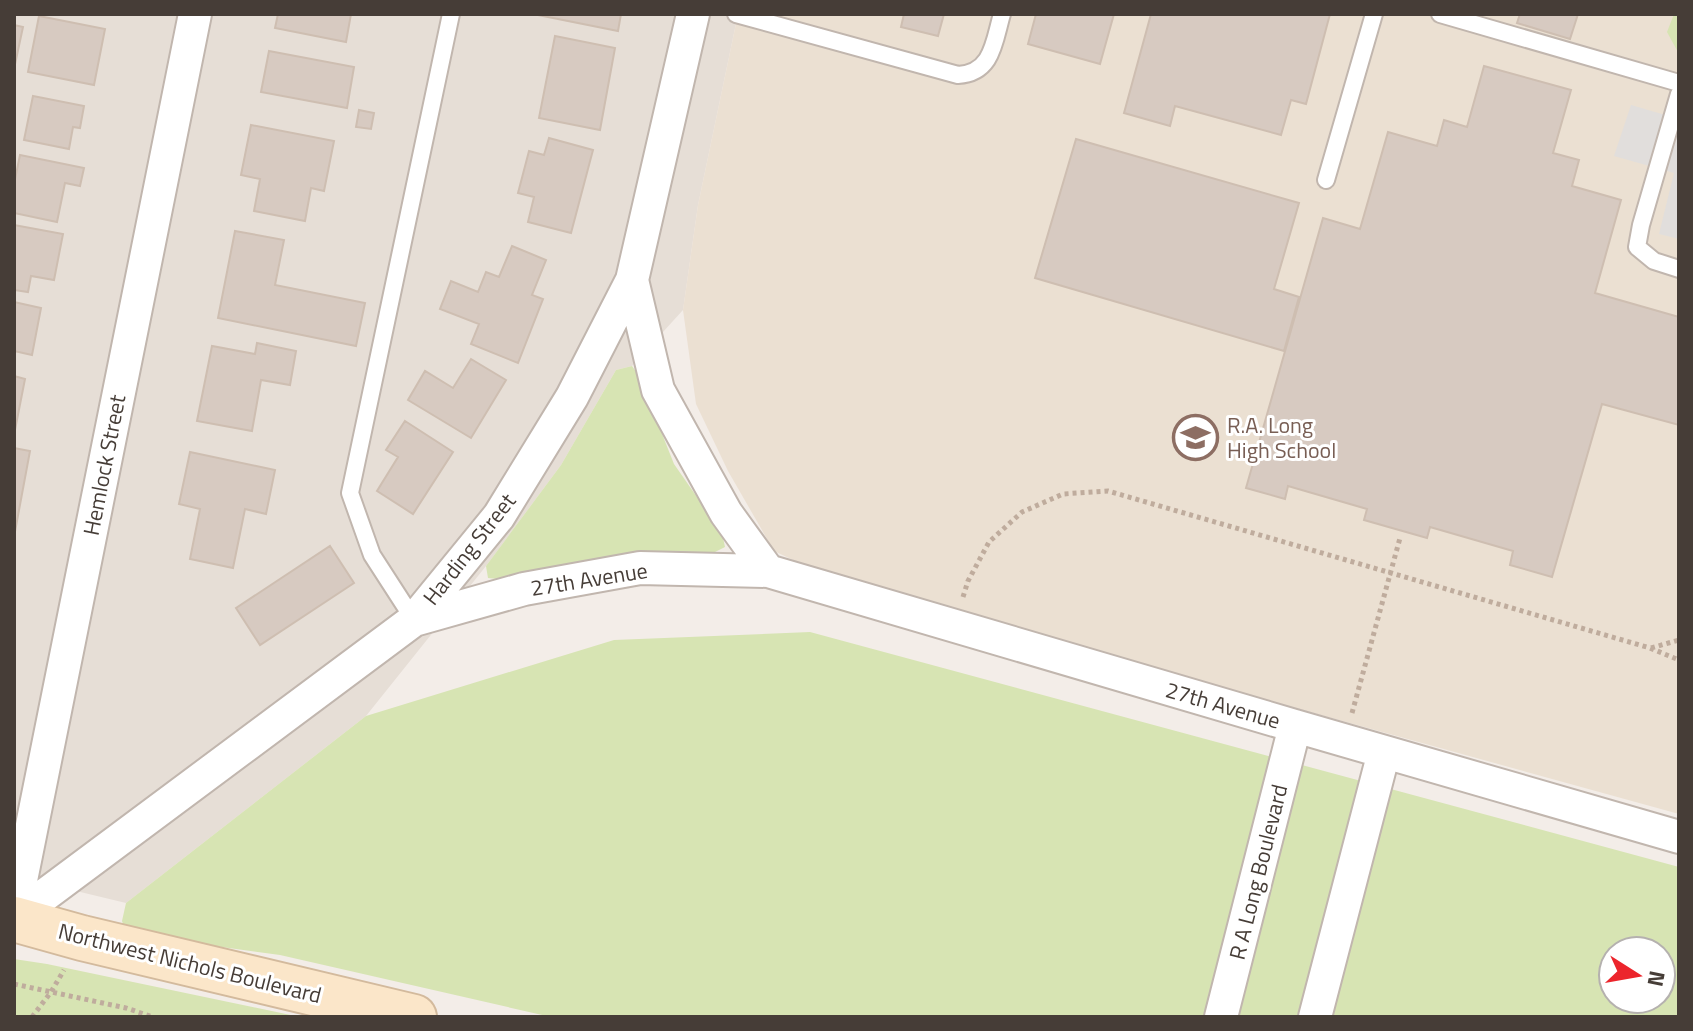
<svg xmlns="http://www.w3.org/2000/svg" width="1693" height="1031" viewBox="0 0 1693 1031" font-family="'Titillium Web',sans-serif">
<rect width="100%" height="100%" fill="#f3ede8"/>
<path fill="#e6ded6" d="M14,14H738L698,205L683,310L632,366L616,370L561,465L486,566L366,716L126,903L14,876Z"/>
<path fill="#ebe0d2" d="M738,14H1679V814L840,582L774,551L728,471L696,404L683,310L698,205Z"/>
<path fill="#d7e4b3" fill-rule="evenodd" d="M1674,14H1679V54L1667,32Z
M632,366L639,376L674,464L722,533L725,547L713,553L609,560L508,580L488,578L486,566L561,465L616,370Z
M810,632L1679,867V1017H551L280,955L142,936L125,930L122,921L126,903L366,716L614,640ZM1613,951H1661V999H1613Z
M14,959L47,964L300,1017H14Z"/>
<path fill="#e1dedc" d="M1631,105L1679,119V239L1659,234L1674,173L1614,156Z"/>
<path fill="#d7cac1" stroke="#cebeb1" stroke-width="2" d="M278,14H351L346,42L275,28Z
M533,14H621L618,31Z
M904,14H944L938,36L901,27Z
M1036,14H1114L1100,64L1028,44Z
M1151,14H1330L1306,104L1291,100L1281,135L1175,106L1170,126L1124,113Z
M1520,14H1578L1570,39L1517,23Z
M39,16L105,29L94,85L28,72Z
M14,25L23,27L14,69Z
M555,36L615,48L600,130L539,118Z
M269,51L354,67L347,108L261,92Z
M1484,66L1571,90L1553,153L1579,160L1572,186L1621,200L1595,293L1679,317V425L1602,404L1552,577L1510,565L1513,551L1430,527L1427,538L1364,520L1367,509L1288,486L1285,499L1246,488L1323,218L1360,229L1388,132L1437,146L1444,120L1467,127Z
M33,96L84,106L80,128L73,127L69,149L24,140Z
M359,110L374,113L371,129L356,127Z
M251,125L334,141L324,191L311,188L305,221L254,211L260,179L241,175Z
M549,138L593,150L571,233L528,222L534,197L518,193L529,151L544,155Z
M1076,139L1299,203L1274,289L1299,297L1284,351L1035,278Z
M20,155L84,168L80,186L65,183L57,222L14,213V184Z
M14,225L63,234L54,280L31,276L28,292L14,290Z
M235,231L284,240L275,285L365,303L356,346L218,318Z
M512,246L546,260L532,295L543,299L518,363L471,344L479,324L440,309L451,281L478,292L486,272L499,277Z
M14,302L41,308L32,355L14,351Z
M257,343L296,351L290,385L261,380L252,431L197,421L212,346L255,354Z
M471,359L506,380L471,438L408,400L425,371L453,388Z
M14,376L25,379L14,435Z
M405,421L453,452L413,514L377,491L398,457L386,450Z
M14,448L30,451L14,537Z
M190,452L275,470L266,514L245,509L233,568L190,559L200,509L179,504Z
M330,546L354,583L260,645L236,608Z"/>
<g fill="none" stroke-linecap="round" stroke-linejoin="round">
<defs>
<path id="service" d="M736,14L958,75C993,73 994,41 1002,14
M1440,14L1679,83
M1679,94L1641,225L1637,247L1654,261L1679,269
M1326,180L1374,14
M414,620L372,555L350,493L451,14"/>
<path id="minor" d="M632,280L658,390L726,513L768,571L1295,726L1679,837
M414,620L524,589L640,568L768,571
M14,915L195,14
M14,918L414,620L499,516L572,397L632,280L693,14
M1221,1017L1295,726
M1315,1017L1384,752"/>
<path id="secondary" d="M14,919L82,938L414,1017"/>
</defs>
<use href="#service" stroke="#c1b6ae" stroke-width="20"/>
<use href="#minor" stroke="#c1b6ae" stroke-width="36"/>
<use href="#secondary" stroke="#d3ba9d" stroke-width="48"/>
<path stroke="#bfac9d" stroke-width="5" stroke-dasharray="4 4" stroke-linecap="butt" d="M963,597L968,581L989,542L1022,512L1063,494L1108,491L1650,648L1679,660
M1651,648L1679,640
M1352,713L1400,538
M14,984L126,1008L153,1017
M32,1017L51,992L64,970"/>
<use href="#service" stroke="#fff" stroke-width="16"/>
<use href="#minor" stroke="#fff" stroke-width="32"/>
<use href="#secondary" stroke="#fbe6c9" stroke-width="44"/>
</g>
<defs>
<symbol id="school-ring" viewBox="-11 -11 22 22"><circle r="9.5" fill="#fff" stroke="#8d6e63" stroke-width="1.5"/><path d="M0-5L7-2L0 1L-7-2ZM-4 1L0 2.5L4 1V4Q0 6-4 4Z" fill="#8d6e63"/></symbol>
</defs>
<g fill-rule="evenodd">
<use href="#school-ring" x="1170" y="412" width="51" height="51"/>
</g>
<g text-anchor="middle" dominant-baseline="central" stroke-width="6" stroke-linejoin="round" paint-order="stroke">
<g font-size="22" fill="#785e54" stroke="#fff" text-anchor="start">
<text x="1227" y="425">R.A. Long<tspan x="1227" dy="25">High School</tspan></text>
</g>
<g font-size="22" fill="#463d37" stroke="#fff">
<text transform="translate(104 465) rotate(-79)">Hemlock Street</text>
<text transform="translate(469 549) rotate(-52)">Harding Street</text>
<text transform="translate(589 579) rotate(-9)">27th Avenue</text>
<text transform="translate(1223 705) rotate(16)">27th Avenue</text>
<text transform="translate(1258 872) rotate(-76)">R A Long Boulevard</text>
<text transform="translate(190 963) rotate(14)">Northwest Nichols Boulevard</text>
</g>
</g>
<rect width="1693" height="1031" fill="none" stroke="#463d37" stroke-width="32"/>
<g transform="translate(1637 975) rotate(101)"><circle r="38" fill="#ffffff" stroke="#b5b1af" stroke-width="2"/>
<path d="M0-6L14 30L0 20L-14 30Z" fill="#ec252c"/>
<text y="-12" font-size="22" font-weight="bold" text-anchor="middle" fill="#463d37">N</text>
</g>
</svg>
